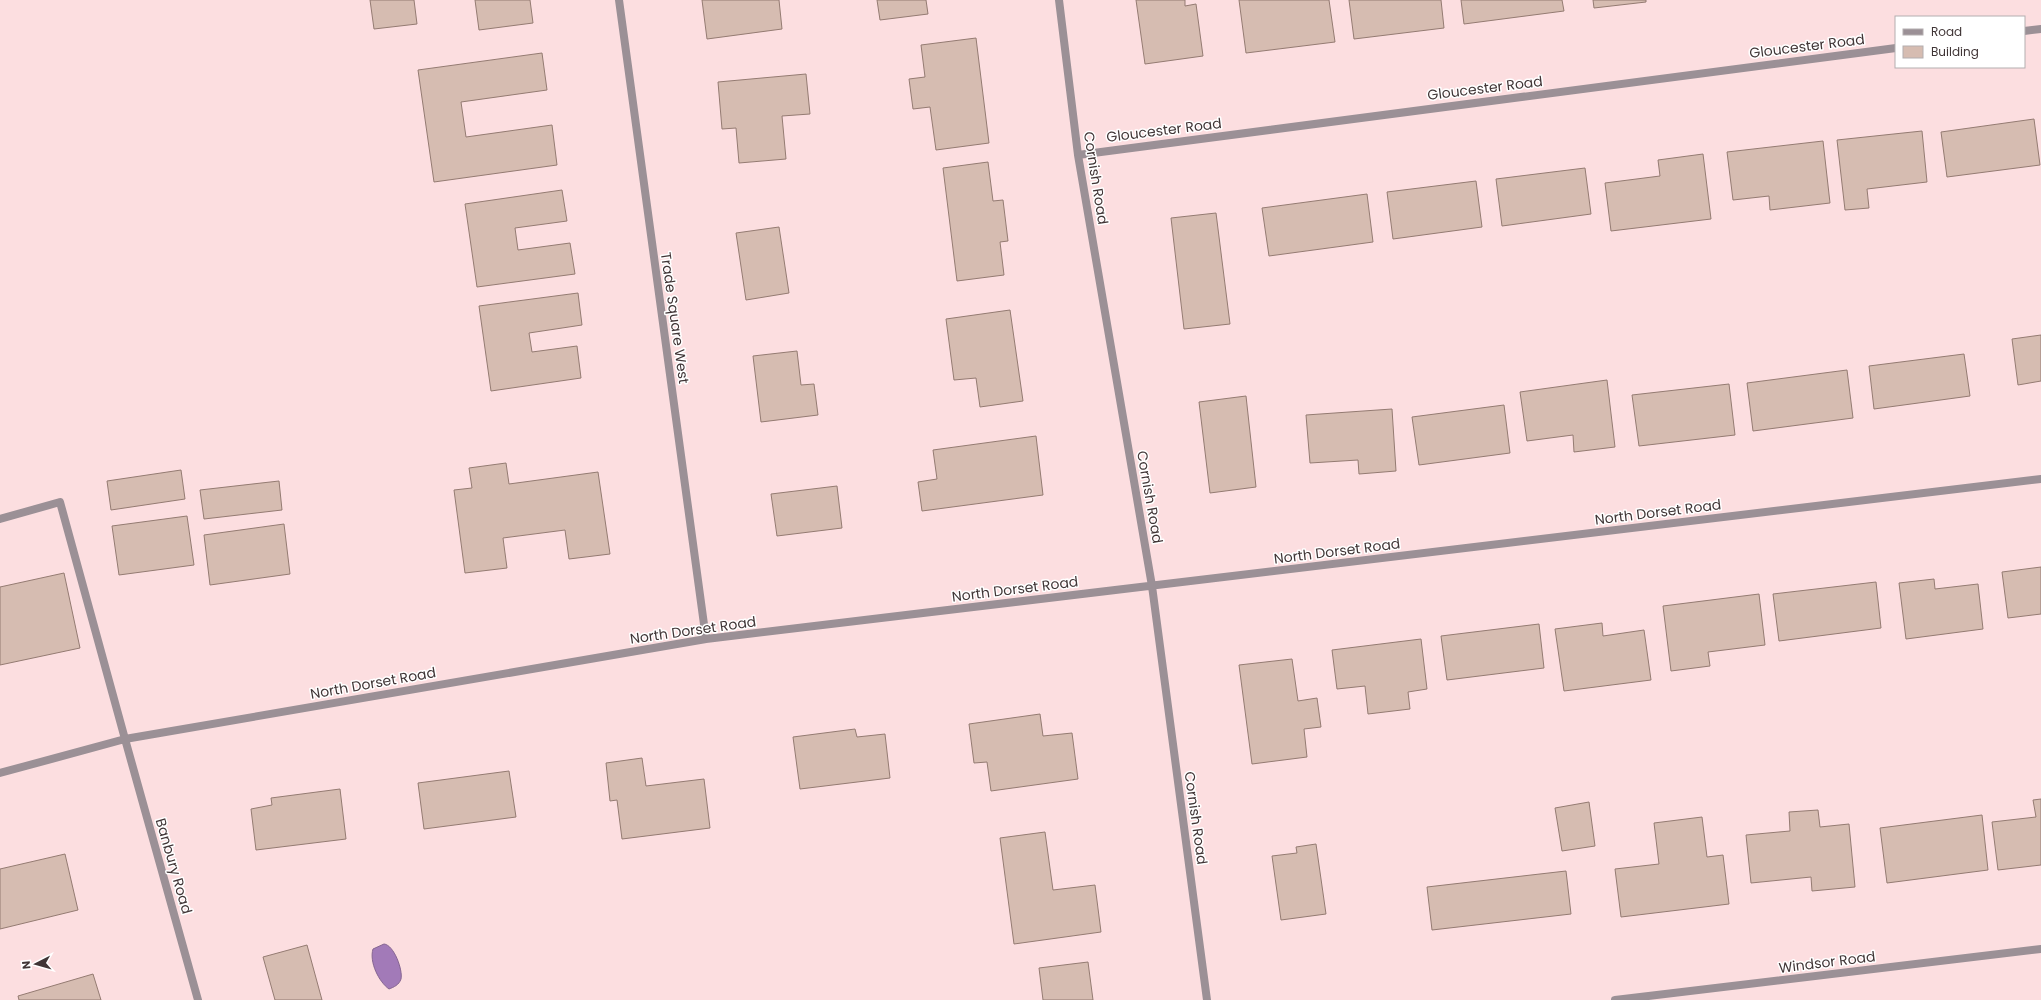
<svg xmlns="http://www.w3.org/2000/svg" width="2041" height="1000" viewBox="0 0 2041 1000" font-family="Poppins,sans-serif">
<rect width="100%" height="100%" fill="#fcdee0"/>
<path fill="#a27ab8" stroke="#856591" d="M384,944C394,945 403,970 401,979C399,985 394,987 389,989C379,982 369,962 373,949Z"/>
<path fill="#d6bcb1" stroke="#947b72" d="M370,0H414L417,24L374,29Z
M475,0H530L533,23L479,30Z
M702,0H779L782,29L707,39Z
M877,0H926L928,14L880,20Z
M1136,0H1185V6L1196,4L1203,56L1145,64Z
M1239,0H1329L1335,42L1246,53Z
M1349,0H1441L1444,28L1354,39Z
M1461,0H1562L1564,11L1464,24Z
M1593,0H1646V2L1594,8Z
M976,38L989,143L936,150L930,107L913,109L909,79L925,77L921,45Z
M542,53L547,90L461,102L466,137L552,125L557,165L434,182L418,70Z
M806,74L810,114L782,116L786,159L739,163L736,128L722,129L718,82Z
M2034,119L2040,165L1947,177L1941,132Z
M1922,131L1927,182L1867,189L1869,208L1845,210L1837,140Z
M1823,141L1830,203L1770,210L1769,196L1733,200L1727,152Z
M1703,154L1711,219L1611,231L1605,183L1660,176L1658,160Z
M988,162L993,201L1003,200L1008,241L1000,242L1004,275L957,281L943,168Z
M1585,168L1591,214L1502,226L1496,179Z
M1476,181L1482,227L1393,239L1387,192Z
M562,190L567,221L515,228L518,250L570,243L575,274L477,287L465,204Z
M1367,194L1373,242L1269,256L1262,208Z
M1216,213L1230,324L1184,329L1171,218Z
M779,227L789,293L746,300L736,233Z
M578,293L582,325L529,333L532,352L577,346L581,378L491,391L479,306Z
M1010,310L1023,401L980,407L976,378L954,380L946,319Z
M2041,335V381L2018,385L2012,339Z
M797,351L801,385L814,384L818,415L761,422L753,356Z
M1964,354L1970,396L1874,409L1869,366Z
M1847,370L1853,418L1753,431L1747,383Z
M1607,380L1615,447L1574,452L1573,435L1527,441L1520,392Z
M1729,384L1735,435L1639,446L1632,395Z
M1246,396L1256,487L1210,493L1199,402Z
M1504,405L1510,453L1419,465L1412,417Z
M1392,409L1396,471L1359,474L1358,460L1310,463L1306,415Z
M1036,436L1043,495L922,511L918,482L937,479L933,450Z
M506,463L509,484L598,472L610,554L569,559L565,530L503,538L507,568L465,573L454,490L472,488L469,468Z
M181,470L185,499L111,510L107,481Z
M279,481L282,510L204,519L200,490Z
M837,486L842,528L777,536L771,494Z
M187,516L194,565L119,575L112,526Z
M284,524L290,574L210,585L204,535Z
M2041,567V614L2008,618L2002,572Z
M64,573L80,648L0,665V587Z
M1934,579L1935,589L1978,584L1983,629L1906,639L1899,583Z
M1876,582L1881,628L1779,641L1773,594Z
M1759,594L1765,645L1708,652L1710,666L1671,671L1663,606Z
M1602,623L1603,636L1644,630L1651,680L1564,691L1555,629Z
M1539,624L1544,668L1447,680L1441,636Z
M1421,639L1427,689L1408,692L1410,709L1368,714L1365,686L1337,689L1332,650Z
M1292,659L1298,701L1317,698L1321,727L1304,729L1307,757L1252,764L1239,665Z
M1040,714L1043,736L1072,733L1078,779L991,791L987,762L974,763L969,724Z
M855,729L857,737L885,734L890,778L800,789L793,737Z
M642,758L646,786L704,779L710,828L622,839L617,800L610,801L606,763Z
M509,771L516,817L424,829L418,783Z
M340,789L346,839L256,850L251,809L272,805L271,798Z
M2041,799V865L1998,870L1992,822L2036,817L2033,800Z
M1589,802L1595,846L1562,851L1555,808Z
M1818,810L1820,827L1849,824L1855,887L1812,891L1811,877L1751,883L1746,835L1790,831L1789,812Z
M1982,815L1988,870L1887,883L1880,828Z
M1702,817L1707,857L1723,855L1729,904L1621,917L1615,869L1659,864L1654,823Z
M1045,832L1053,890L1095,885L1101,932L1014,944L1000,838Z
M1316,844L1326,914L1281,920L1272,856L1297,853L1296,847Z
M65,854L78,910L0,929V869Z
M1566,871L1571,914L1432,930L1427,887Z
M307,945L322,1000H275L263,957Z
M1088,962L1093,1000H1043L1039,968Z
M93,974L101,1000H19L18,996Z"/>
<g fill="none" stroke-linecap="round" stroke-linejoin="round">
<path stroke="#9b9096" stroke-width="8" d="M0,519L60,502L125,739"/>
<path stroke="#9b9096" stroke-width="8" d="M619,0L706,639
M1059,0L1078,155L1152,586L1207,1000
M2024,31L2041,29
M1078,155L1896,48
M125,739L198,1000
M0,773L125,739L706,639L2041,479
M1615,1000L2041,949"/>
</g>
<g text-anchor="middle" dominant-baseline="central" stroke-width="3" stroke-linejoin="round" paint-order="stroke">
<g font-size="14" fill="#403536" stroke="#fff">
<text transform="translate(1807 46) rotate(-7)">Gloucester Road</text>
<text transform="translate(1485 88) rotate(-7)">Gloucester Road</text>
<text transform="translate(1164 130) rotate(-7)">Gloucester Road</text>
<text transform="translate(1096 178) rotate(81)">Cornish Road</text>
<text transform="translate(675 318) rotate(82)">Trade Square West</text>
<text transform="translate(1150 497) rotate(80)">Cornish Road</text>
<text transform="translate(1658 512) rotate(-7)">North Dorset Road</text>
<text transform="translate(1337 551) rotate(-7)">North Dorset Road</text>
<text transform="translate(1015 589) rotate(-7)">North Dorset Road</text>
<text transform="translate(693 630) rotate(-8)">North Dorset Road</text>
<text transform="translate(373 683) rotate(-10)">North Dorset Road</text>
<text transform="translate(1196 818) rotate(82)">Cornish Road</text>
<text transform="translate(174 866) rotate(74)">Banbury Road</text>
<text transform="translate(1827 962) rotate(-7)">Windsor Road</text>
</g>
</g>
<rect x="1895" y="16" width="130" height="52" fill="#ffffff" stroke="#b3aeaf"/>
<rect x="1903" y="29" width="20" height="6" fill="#9b9096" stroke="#b3aeaf"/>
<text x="1931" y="36" font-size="12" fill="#403536">Road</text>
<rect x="1903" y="46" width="20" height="12" fill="#d6bcb1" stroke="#b3aeaf"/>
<text x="1931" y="56" font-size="12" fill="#403536">Building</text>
<g transform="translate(36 964) rotate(264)" stroke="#ffffff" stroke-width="3" paint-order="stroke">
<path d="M0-3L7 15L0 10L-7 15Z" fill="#403536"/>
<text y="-6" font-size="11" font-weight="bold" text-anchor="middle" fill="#403536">N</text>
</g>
</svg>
